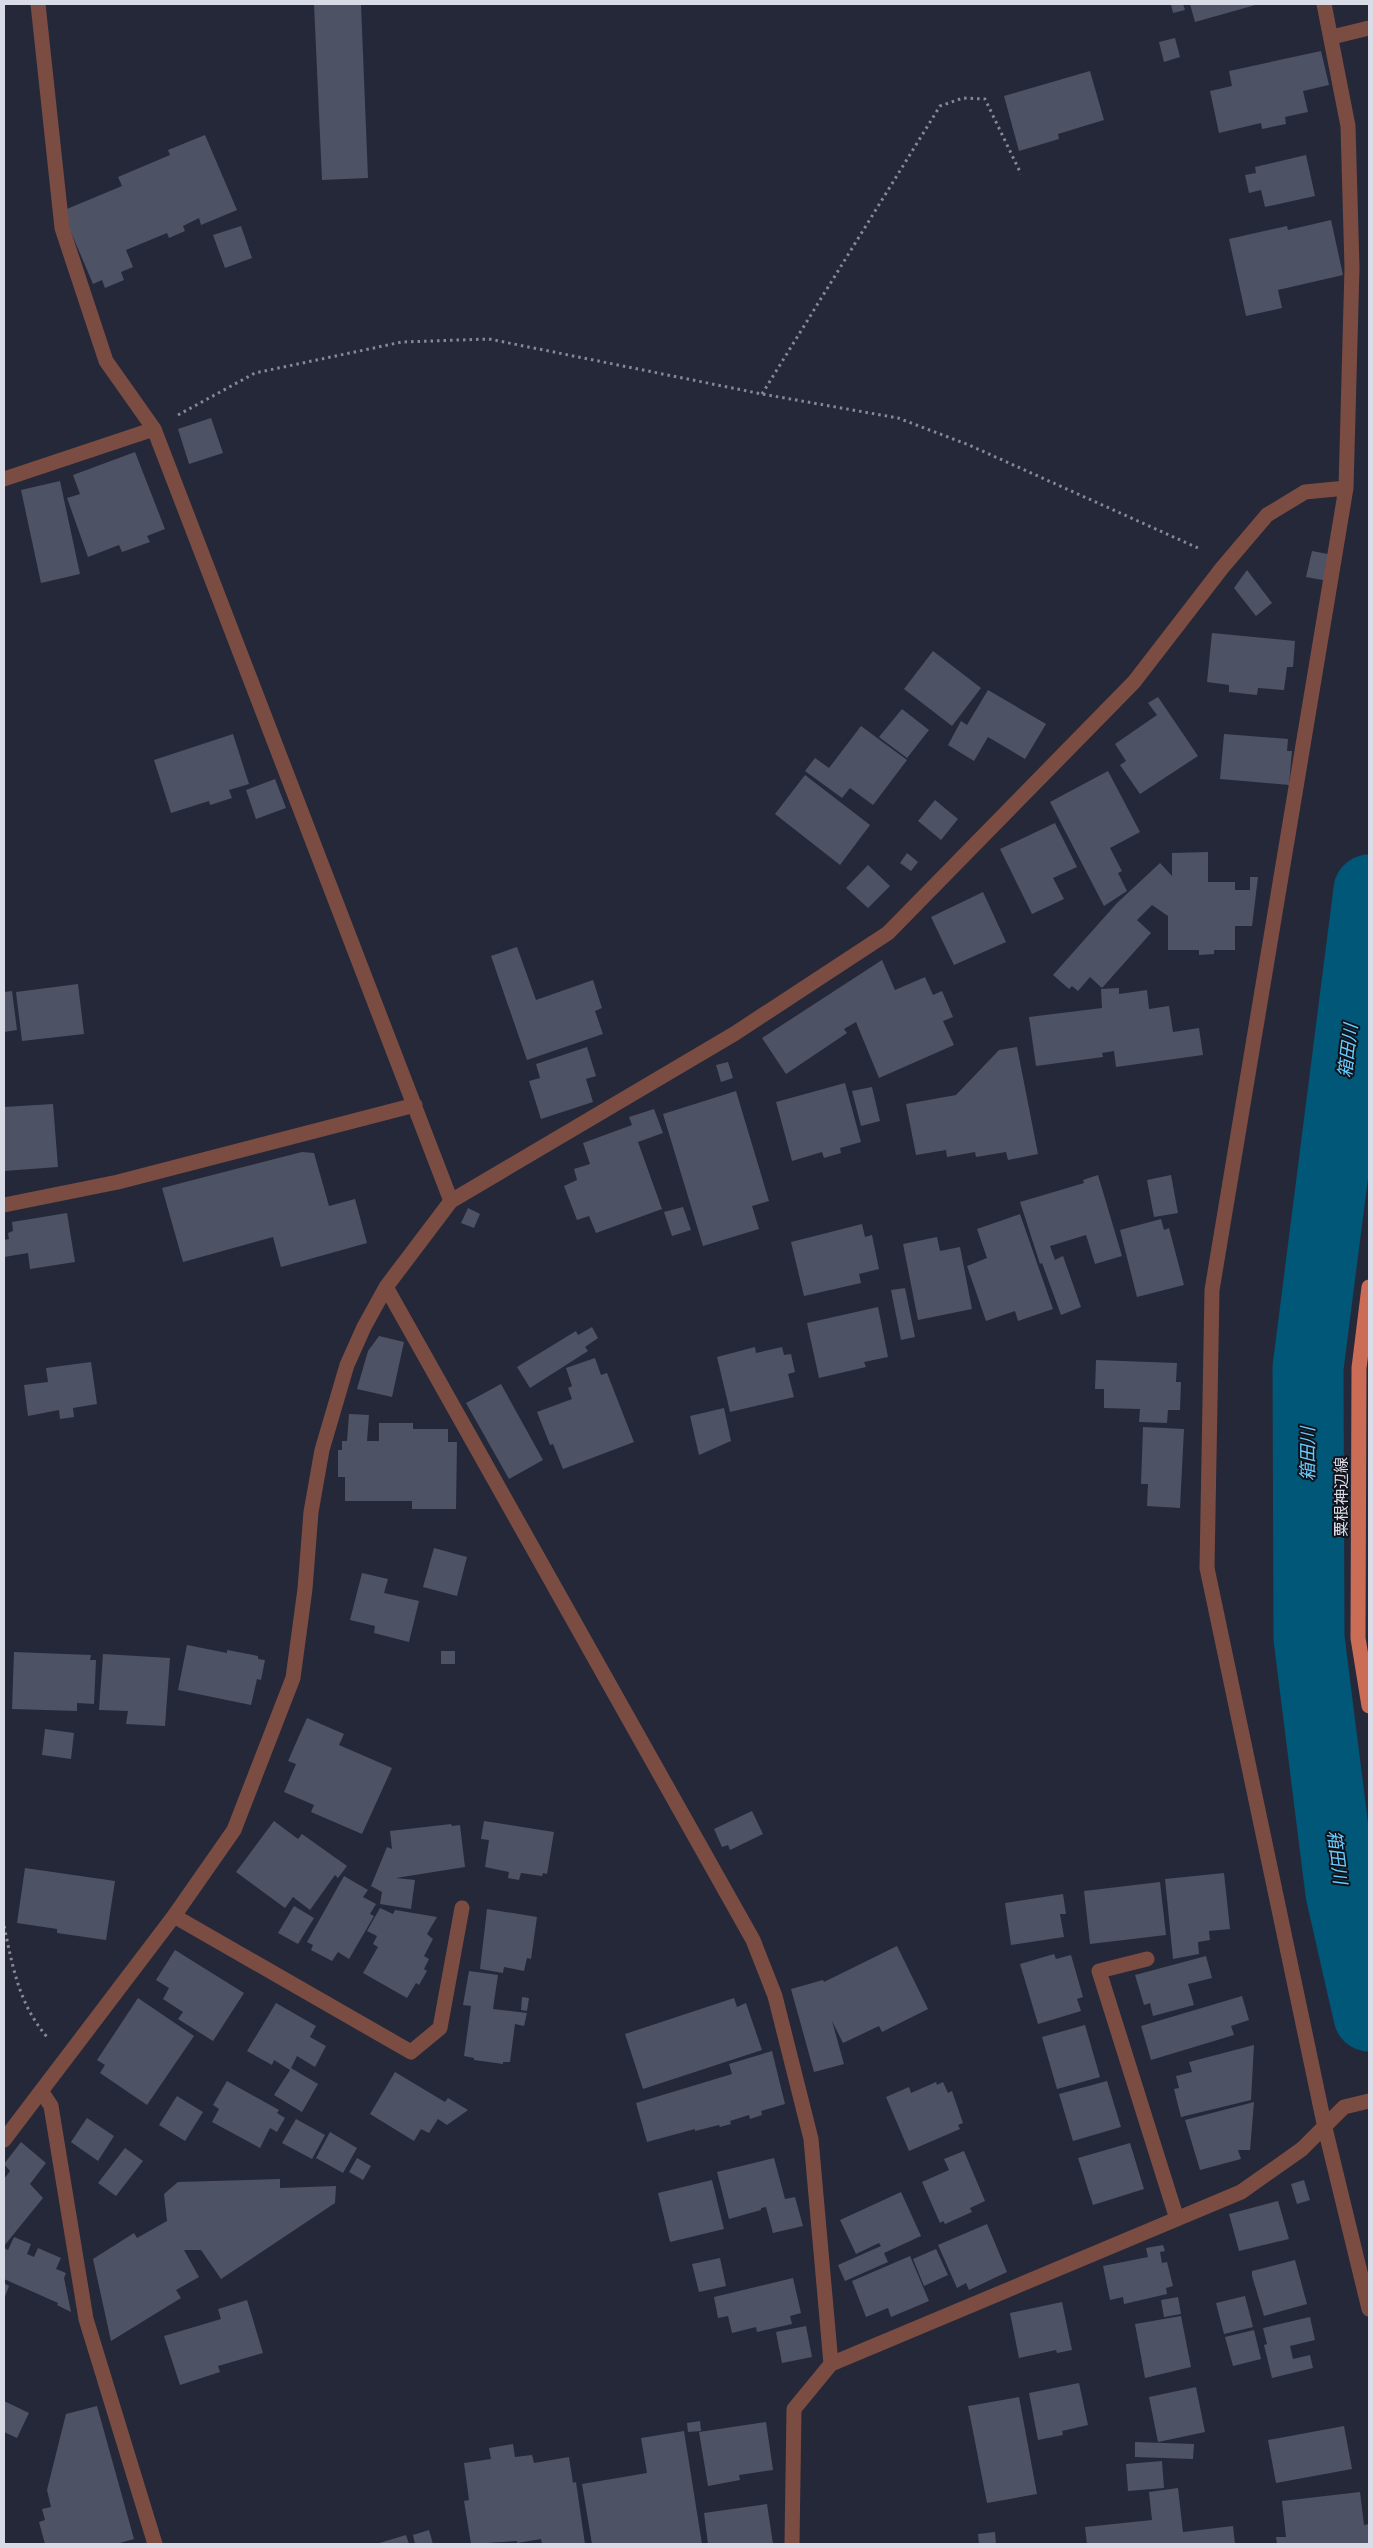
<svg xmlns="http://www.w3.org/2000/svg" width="1373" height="2548" viewBox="0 0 1373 2548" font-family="Cabin,'Noto Sans JP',sans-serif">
<rect width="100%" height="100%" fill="#252839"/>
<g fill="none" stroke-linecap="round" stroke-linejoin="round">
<path stroke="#015777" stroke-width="71" d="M1369,890L1308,1368L1309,1638L1341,1893L1369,2016"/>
</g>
<path fill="#4e5265" d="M314,4H361L368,178L322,180Z
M1171,4H1183L1185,10L1173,13Z
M1190,4H1259L1195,22Z
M1175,38L1180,57L1164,62L1159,42Z
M1321,51L1329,85L1303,91L1308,112L1285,117L1286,124L1262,129L1261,123L1219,133L1210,91L1232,86L1229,71Z
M1090,71L1104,120L1058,134L1059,139L1019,151L1004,96Z
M205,135L237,210L201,225L199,218L183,226L185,231L169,238L167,233L126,250L133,267L121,272L124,280L105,288L102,280L93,284L62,211L122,186L118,177L170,155L168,150Z
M1306,155L1315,196L1265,207L1261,190L1249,193L1245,175L1256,173L1255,167Z
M1331,220L1343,275L1278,290L1282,308L1246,316L1229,239L1287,226L1288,230Z
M241,226L252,258L225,268L213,235Z
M211,418L223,453L189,464L178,429Z
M135,452L165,529L147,536L150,542L122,552L119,545L88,557L67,498L80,494L73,475Z
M60,481L80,574L41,583L21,490Z
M1312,551L1333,555L1328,581L1306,577Z
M1247,570L1272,603L1256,616L1234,588Z
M1212,633L1295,641L1293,667H1287L1284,690L1258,688L1257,695L1229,692V685L1207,682Z
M933,651L981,688L952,726L904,689Z
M988,690L1046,724L1025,759L988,737L974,761L948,745L961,721L967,725Z
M1158,697L1198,756L1140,794L1120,765L1126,761L1115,744L1157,715L1148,703Z
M902,709L929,730L907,758L879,737Z
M861,726L907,760L873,805L850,788L842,798L805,771L815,758L829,768Z
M233,734L249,784L229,790L232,798L210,805L209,801L171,813L154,760Z
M1224,734L1288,739L1287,751H1292L1289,785L1220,779Z
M1108,771L1140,832L1110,848L1122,871L1118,873L1127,891L1104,906L1050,802Z
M805,775L870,825L840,865L775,814Z
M275,779L286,808L256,819L246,790Z
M935,800L958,819L941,840L918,821Z
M1055,823L1077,867L1053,878L1064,899L1032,914L1000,849Z
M1208,852V882H1235V890H1250V877H1258L1252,926H1235V950H1214V954L1199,955V950H1168V916L1152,905L1137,920L1151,933L1102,988L1090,977L1078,991L1072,986L1069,989L1053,975L1117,903L1160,863L1172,876V853Z
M907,853L918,862L911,871L900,863Z
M868,865L890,886L868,908L846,888Z
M983,892L1006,942L954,965L931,917Z
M517,947L536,1000L593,980L602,1008L595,1011L603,1034L527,1060L491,956Z
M882,960L895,990L925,977L933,995L942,991L953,1017L943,1021L954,1045L879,1078L856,1022L844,1029L847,1033L786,1074L762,1038Z
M78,984L84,1034L22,1041L16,992Z
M1119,988V994L1147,990L1149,1009L1169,1006L1173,1032L1199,1028L1203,1055L1116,1067L1114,1051L1102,1053L1103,1057L1036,1066L1029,1017L1102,1008L1101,989Z
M12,991L17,1030L4,1032V992Z
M587,1047L596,1076L586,1079L593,1102L541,1119L529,1081L540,1078L536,1064Z
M1017,1047L1038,1154L1008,1160L1006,1152L976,1157L975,1152L947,1157L946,1150L916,1155L906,1104L956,1095L999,1050Z
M728,1062L733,1078L721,1082L716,1065Z
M845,1083L861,1142L840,1148L841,1153L824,1158L822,1152L792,1161L776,1102Z
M872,1087L880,1121L861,1126L852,1091Z
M736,1091L769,1201L752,1206L759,1229L703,1246L663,1114Z
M53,1104L58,1167L4,1171V1107Z
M654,1109L663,1133L638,1142L662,1209L596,1233L589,1216L577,1220L564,1186L577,1180L574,1169L590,1164L583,1143L632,1125L629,1117Z
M302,1152L314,1153L329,1206L355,1199L367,1243L281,1267L273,1237L183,1262L162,1188Z
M1098,1175L1122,1256L1095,1264L1086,1235L1050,1246L1055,1260L1063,1256L1081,1307L1061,1315L1042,1263L1040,1264L1020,1202L1084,1183L1083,1180Z
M1171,1175L1178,1213L1154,1217L1147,1180Z
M683,1207L691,1230L672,1236L664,1212Z
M468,1208L480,1214L474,1228L461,1223Z
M67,1213L75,1262L30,1269L28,1253L4,1257V1240L9,1239L8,1233L13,1231L12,1222Z
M1020,1214L1053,1309L1018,1321L1015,1311L986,1321L967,1266L987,1258L977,1229Z
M1161,1219L1164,1230L1169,1228L1184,1285L1137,1297L1120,1230Z
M862,1224L865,1237L872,1235L879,1269L859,1274L861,1283L804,1296L791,1242Z
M937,1237L940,1251L960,1247L972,1309L918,1320L903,1244Z
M905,1288L915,1337L901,1340L891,1290Z
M878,1307L888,1357L864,1362L866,1367L819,1378L807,1323Z
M592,1327L598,1338L585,1347L588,1351L530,1388L517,1367L576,1331L578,1335Z
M379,1336L404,1342L392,1397L357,1389L368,1351Z
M755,1347L756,1353L782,1347L784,1355L791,1354L795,1372L788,1374L794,1397L730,1412L717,1357Z
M595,1358L601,1375L607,1373L634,1442L563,1469L553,1444L550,1445L537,1412L572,1399L568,1388L572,1386L566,1368Z
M1096,1360L1177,1363L1176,1382H1181L1180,1410H1168L1167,1423L1139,1422L1140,1409L1104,1408V1389H1095Z
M91,1362L97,1404L73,1408L74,1417L60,1419L59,1410L28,1416L24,1385L48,1382L46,1368Z
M501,1384L543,1460L509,1479L466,1403Z
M724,1408L731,1441L699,1455L690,1416Z
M349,1414L369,1415L367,1441H379V1423H413V1429H448V1442H457L456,1509H412V1501H345V1477H338V1450H342V1441H347Z
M1143,1427L1184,1429L1180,1508L1147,1506L1148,1484H1141Z
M434,1548L467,1557L457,1596L423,1587Z
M362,1573L388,1579L384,1593L419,1601L409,1642L374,1633L375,1626L350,1620Z
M187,1645L227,1653V1650L258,1656V1659L265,1660L261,1680L257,1679L251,1705L178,1690Z
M441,1651H455V1664H441Z
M14,1652L91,1655L90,1660H96L94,1704L77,1703V1711L12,1709Z
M103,1654L170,1658L165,1726L126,1724L128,1711L99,1710Z
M307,1718L344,1734L339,1745L392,1768L362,1834L311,1812L314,1805L284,1792L296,1764L288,1761Z
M45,1729L74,1733L71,1759L42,1755Z
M752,1811L763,1834L730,1850L728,1845L722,1847L714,1829Z
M274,1821L298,1839L302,1834L347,1866L338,1878L335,1875L310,1910L293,1897L285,1908L236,1872Z
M484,1821L554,1832L547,1874L543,1873L542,1876L521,1873L519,1880L508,1878L509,1872L485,1867L489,1840L481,1839Z
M451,1824L452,1826L460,1825L465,1867L396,1878L415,1880L411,1909L380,1904L382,1892L371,1886L387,1847L392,1849L390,1831Z
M25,1868L115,1881L106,1940L57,1933V1929L17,1923Z
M1224,1873L1230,1929L1209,1931L1210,1940L1198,1942L1199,1954L1173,1959L1165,1879Z
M344,1876L368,1890L363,1897L376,1904L370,1914L374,1916L349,1959L338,1952L332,1961L311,1950L313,1945L307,1942Z
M1160,1882L1166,1935L1090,1944L1084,1891Z
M1063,1894L1066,1914H1060L1064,1937L1011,1945L1005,1903Z
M294,1906L314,1918L298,1944L278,1933Z
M380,1908L393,1914L395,1910L437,1917L427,1934L433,1939L424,1956L429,1959L424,1969L427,1971L419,1985L416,1983L407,1998L363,1973L378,1947L373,1944L377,1936L367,1931Z
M487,1909L537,1917L531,1959L527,1958L524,1971L504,1967L503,1973L480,1969Z
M897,1946L928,2009L882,2032L879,2026L843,2043L832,2021L844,2064L814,2072L791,1989L823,1980L824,1982Z
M175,1950L244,1993L213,2041L178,2019L183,2012L163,1999L169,1988L156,1980Z
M1054,1954L1056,1959L1071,1955L1083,1997L1077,1999L1081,2011L1038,2024L1020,1964Z
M1206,1956L1212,1978L1188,1984L1194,2005L1153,2016L1150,2003L1144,2005L1135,1975Z
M469,1971L498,1975L493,2009L527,2013L524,2026L515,2024L510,2062H503V2064L474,2060V2058L464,2056L471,2006L463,2005Z
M1242,1996L1249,2020L1231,2026L1234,2035L1151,2060L1141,2026Z
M522,1997L529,1998L527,2011L521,2010Z
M138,1998L194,2036L147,2105L100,2073L105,2065L97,2060Z
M734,1998L737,2007L746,2003L762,2050L643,2089L625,2034Z
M276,2003L316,2026L310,2037L326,2046L315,2067L297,2056L291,2068L318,2084L302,2112L274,2095L290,2070L274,2060L272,2065L247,2051Z
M1085,2025L1100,2077L1057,2089L1042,2037Z
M1254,2045L1251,2100L1181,2117L1174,2089L1179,2088L1176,2076L1192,2072L1189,2062Z
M772,2051L785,2104L761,2111L762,2115L750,2119L749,2115L730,2121L731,2124L720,2127L719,2125L695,2131V2129L647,2142L636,2103L732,2074L729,2064Z
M395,2072L445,2102L448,2098L468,2110L447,2125L438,2119L429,2133L421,2129L414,2141L370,2114Z
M227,2081L279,2110L277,2113L285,2118L277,2132L270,2128L260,2148L212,2122L219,2109L213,2105Z
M1107,2081L1121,2127L1073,2141L1059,2094Z
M936,2082L937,2085L943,2082L948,2093L952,2091L963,2123L958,2125L960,2129L909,2151L886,2097L909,2087L911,2093Z
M177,2096L203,2112L185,2141L159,2125Z
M1254,2102L1250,2150H1238L1241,2159L1200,2170L1185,2120Z
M87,2118L114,2136L98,2161L71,2142Z
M296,2119L325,2135L312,2159L282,2143Z
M330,2132L357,2148L343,2173L316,2158Z
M21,2142L46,2163L30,2184L43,2198L4,2246V2179L10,2171L4,2164Z
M1130,2143L1144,2189L1093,2205L1078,2158Z
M125,2148L143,2161L116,2196L98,2183Z
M964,2151L985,2201L970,2208L972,2212L945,2224L943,2221L940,2223L922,2182L949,2170L944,2159Z
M357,2158L371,2166L363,2180L349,2172Z
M774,2158L785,2199L795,2197L803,2226L773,2233L766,2207L761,2208V2210L729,2219L717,2172Z
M280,2179V2188L336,2186L335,2203L221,2279L201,2250H184L199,2277L176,2290L181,2298L111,2341L93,2259L134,2233L137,2238L167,2221L164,2194L178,2182Z
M712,2180L724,2229L670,2242L658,2193Z
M1304,2180L1310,2200L1297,2204L1291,2184Z
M901,2192L921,2236L884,2253L888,2262L845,2281L838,2265L881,2246L879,2243L856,2254L840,2220Z
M1278,2201L1289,2239L1239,2251L1229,2214Z
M987,2224L1007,2272L969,2290L966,2283L957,2288L938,2245Z
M14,2237L31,2244L27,2254L34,2257L38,2248L61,2258L56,2269L66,2273L64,2278L71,2312L57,2305L58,2303L4,2279V2248L8,2250Z
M1163,2245L1165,2251L1160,2252L1162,2263L1167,2262L1173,2286L1166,2288L1167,2294L1124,2304L1123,2297L1110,2300L1103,2266L1148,2257L1146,2248Z
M936,2249L948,2275L924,2286L913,2259Z
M910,2256L929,2301L891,2317L888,2308L866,2317L852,2281Z
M720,2258L726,2286L699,2292L692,2264Z
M1295,2260L1307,2304L1264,2316L1252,2276V2271Z
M793,2278L801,2313L790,2316L792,2324L757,2332L756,2327L732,2333L728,2316L718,2318L714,2297Z
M4,2283L9,2286L4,2299Z
M1245,2296L1253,2327L1224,2334L1216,2303Z
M1178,2297L1181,2314L1164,2317L1161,2300Z
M247,2300L263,2353L218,2366L220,2372L180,2385L164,2336L221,2319L218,2309Z
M1062,2302L1072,2350L1057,2353L1056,2350L1019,2358L1010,2313Z
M1181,2316L1191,2367L1145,2378L1135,2324Z
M1310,2317L1315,2340L1290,2346L1293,2359L1310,2355L1313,2368L1272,2378L1264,2345L1267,2344L1263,2328Z
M806,2326L812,2357L782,2363L776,2332Z
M1254,2330L1261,2359L1233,2366L1225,2337Z
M1079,2383L1088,2425L1062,2431L1063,2435L1038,2440L1029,2393Z
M1196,2387L1205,2432L1158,2442L1149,2397Z
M1019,2397L1037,2494L987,2503L968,2406Z
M4,2401L29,2413L17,2438L4,2432Z
M97,2406L134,2539L116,2544H45L39,2522L45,2520L42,2509L51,2507L47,2490L66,2414Z
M700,2421L701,2431L688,2432L687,2423Z
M766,2422L773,2470L739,2475L740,2480L708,2486L699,2432Z
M1344,2426L1352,2469L1276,2483L1268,2440Z
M684,2431L702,2544H592L582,2484L647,2473L641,2438Z
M1135,2442L1194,2444L1193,2459L1135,2457Z
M513,2444L515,2457L532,2455L534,2463L569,2457L573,2483L576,2482L585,2544H542L541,2539L517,2543V2541L471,2544L464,2501L469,2500L464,2463L491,2459L489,2448Z
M1162,2461L1164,2488L1128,2491L1126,2464Z
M1178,2488L1183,2532L1233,2526L1235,2544H1087L1085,2527L1152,2520L1149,2492Z
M1360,2492L1364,2525L1369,2524V2544H1277L1276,2537H1286L1282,2501Z
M767,2504L773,2544H708L704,2513Z
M429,2530L433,2544H415L413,2535Z
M995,2532L996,2544H979L978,2534Z
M406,2535L409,2544H376Z"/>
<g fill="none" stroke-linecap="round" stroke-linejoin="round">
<path stroke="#858896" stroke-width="3" stroke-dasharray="2.5 4" stroke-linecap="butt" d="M762,394L940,106L963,98L985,99L1021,174
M178,415L255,373L402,342L489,339L762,394L898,418L969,445L1198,548L1200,547
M4,1926C13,1968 19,2005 48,2038"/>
<path stroke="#7b4d42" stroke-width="15" d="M38,4L62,228L106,361L154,429L451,1201
M1324,4L1348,126L1352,268L1346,488L1212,1290L1207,1568L1325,2128L1369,2309
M1332,37L1369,28
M4,479L154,429
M4,1205L118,1182L415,1105
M386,1287L753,1940L775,1996L811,2139L831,2364
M174,1916L411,2052L440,2028L462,1908
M1147,1959L1099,1971L1177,2219
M42,2092L51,2106L86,2319L155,2544
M4,2140L174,1916L234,1830L293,1678L305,1589L311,1512L322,1450L347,1365L364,1327L386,1287L451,1201L734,1034L888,933L1134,682L1222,568L1267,515L1305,492L1346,488
M792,2544L794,2409L831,2364L1241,2192L1302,2149L1344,2107L1369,2101"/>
<path stroke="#cb6c57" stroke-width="15" d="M1369,1287L1359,1368L1358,1638L1369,1706"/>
</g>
<g text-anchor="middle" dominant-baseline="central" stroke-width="4" stroke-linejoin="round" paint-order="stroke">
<g font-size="16" fill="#d9dce7" stroke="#101119">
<text transform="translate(1341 1497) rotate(-90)">粟根神辺線</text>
</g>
<g font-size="18" font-style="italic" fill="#68ccfe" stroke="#101119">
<text transform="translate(1348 1051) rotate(-83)">箱田川</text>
<text transform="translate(1308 1454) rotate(-90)">箱田川</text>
<text transform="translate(1337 1857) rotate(83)">箱田川</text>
</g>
</g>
<rect width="1373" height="2548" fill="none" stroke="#d9dce7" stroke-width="10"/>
</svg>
